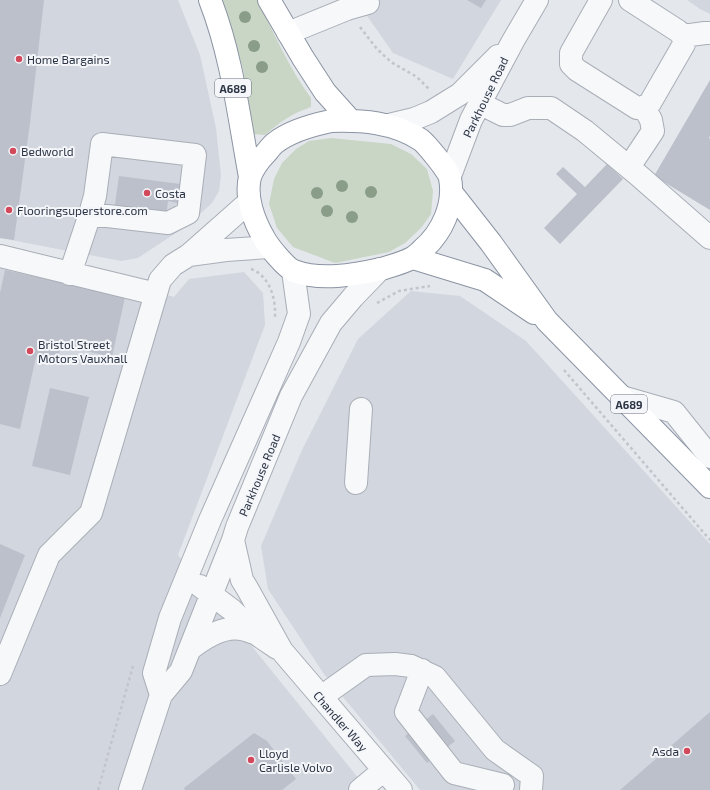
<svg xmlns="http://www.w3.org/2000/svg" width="710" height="790" viewBox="0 0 710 790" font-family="'Exo 2',sans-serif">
<rect width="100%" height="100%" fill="#e4e7ec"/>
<path fill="#d2d6de" d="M0,0H178L200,55L216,128L221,175L219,191L212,203L188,225L138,258L121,261L0,238Z
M356,0H501L453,79L393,53Z
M687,0H710V14L700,9Z
M0,244L174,297L189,279L244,272L263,293L265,325L178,555L368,790H0Z
M411,291L460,296L526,341L710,544V790H420L324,674L268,589L261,546L302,450L358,339Z"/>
<path fill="#c9d6c5" d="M222,0H257C274,33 289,68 311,98V107C291,114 281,121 265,135L254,134L243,69Z
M331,138L391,144L411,154L427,169L433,191L431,214L421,228L405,243L389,252L335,263L293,247L277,228L269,204L274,179L282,163L296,149L309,141Z"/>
<path fill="#bbc0ca" d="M0,0H44L30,123L14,240L0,238Z
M467,0H486L481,8Z
M710,80V136L709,138L710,139V210L654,176Z
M607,164L623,179L560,244L544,228L577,194L556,174L563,167L585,187Z
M119,176L180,184L177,203L168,201L166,218L114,211Z
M5,270L125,297L112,357L61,345L57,362L36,357L20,429L0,424V293Z
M50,388L89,397L70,475L32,466Z
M0,544L25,555L0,618Z
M710,712V790H620Z
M433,714L455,741L427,763L405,736Z
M254,733L267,741L296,779L282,790H185L184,788Z"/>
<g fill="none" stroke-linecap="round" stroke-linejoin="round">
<defs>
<path id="minor" d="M601,0L571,53V64L577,70L637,108L644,107L650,103L684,44L683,36L678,31L630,0
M288,33L347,9L368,3
M683,36L705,33H710
M481,104L503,115H510L528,108H551L585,131L637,174L710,238
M389,125L414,119L431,112L460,94L498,56
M629,167L653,131L651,120L644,107
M450,176L471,120L513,41L537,0
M189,255L226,250L269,247
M0,256L156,294
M70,274L90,214L95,196L102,144L195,155L188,213L168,223L90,214
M622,397L674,412L710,457
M356,483L361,409
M233,540L242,580L247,588L282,651L401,790
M200,586L232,610L255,633L277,648
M190,649C203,639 222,626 240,629C245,629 250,632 255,633
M422,670L406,712L454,773L503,785
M0,674L49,555L91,513L160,280L173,265L189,255L249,202
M161,695L154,673L170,618L210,520L289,342L299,314L293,271
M321,697L366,665L395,664L411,666L435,677L495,750L532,776L531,790
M130,790L161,695L181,671L233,540L237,527L291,396L331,323L353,297L380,269
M360,790L384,770"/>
<path id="highway" d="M210,0C232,56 239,118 250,177
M269,0L303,58L325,92L351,121
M331,121C361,120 394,122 421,140C426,144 449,171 450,178C455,205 442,233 422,250C419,253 416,256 412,258C403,263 391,266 381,269C354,275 320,281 294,271C286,268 268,246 264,238C254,221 245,197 250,177C252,170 259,160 265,154C268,151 271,146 275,143C290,131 312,125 331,121Z
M451,192L491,243L547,321L710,487
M413,258L485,280L534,313"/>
</defs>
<use href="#minor" stroke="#a9aeb7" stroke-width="24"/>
<use href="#highway" stroke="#8b94a3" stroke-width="24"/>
<path stroke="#c2c5cb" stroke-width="2.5" stroke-dasharray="3 3" stroke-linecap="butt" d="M360,27L377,49L391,62L417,77L430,90
M251,269C270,276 276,299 275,317
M377,303L399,291L430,286
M564,370L710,540
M98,790L133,666"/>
<use href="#minor" stroke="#f7f8fa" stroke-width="22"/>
<use href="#highway" stroke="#fff" stroke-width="22"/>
</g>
<g fill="#899d89">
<circle cx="245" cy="17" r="6"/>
<circle cx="254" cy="46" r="6"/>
<circle cx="262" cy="67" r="6"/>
<circle cx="342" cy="186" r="6"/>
<circle cx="371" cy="192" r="6"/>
<circle cx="317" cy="193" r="6"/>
<circle cx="327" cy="211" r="6"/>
<circle cx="352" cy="217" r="6"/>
</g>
<g fill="#d1495b" stroke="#f4f6f9" stroke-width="1.5">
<circle cx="19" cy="59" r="4"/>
<circle cx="13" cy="151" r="4"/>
<circle cx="147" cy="193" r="4"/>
<circle cx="9" cy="210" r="4"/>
<circle cx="30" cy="351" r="4"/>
<circle cx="687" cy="751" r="4"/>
<circle cx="251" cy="760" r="4"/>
</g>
<g text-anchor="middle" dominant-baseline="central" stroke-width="4" stroke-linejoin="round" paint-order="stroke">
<g fill="#f4f6f9" stroke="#676e7b" stroke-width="1">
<rect x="215" y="79" width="36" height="18" rx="3"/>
<rect x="611" y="395" width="36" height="18" rx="3"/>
</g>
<g font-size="11" font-weight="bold" fill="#2b3445">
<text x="233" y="88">A689</text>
<text x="629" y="404">A689</text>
</g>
<g font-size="12" fill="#2b3445" stroke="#f4f6f9" text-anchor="start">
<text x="27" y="59">Home Bargains</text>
<text x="21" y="151">Bedworld</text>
<text x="155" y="193">Costa</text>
<text x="17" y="210">Flooringsuperstore.com</text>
<text x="38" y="344">Bristol Street<tspan x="38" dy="14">Motors Vauxhall</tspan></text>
<text x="679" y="751" text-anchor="end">Asda</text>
<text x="259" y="753">Lloyd<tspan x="259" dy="14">Carlisle Volvo</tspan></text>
</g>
<g font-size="12" fill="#2b3445" stroke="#f4f6f9">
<text transform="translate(485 97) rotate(-64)">Parkhouse Road</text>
<text transform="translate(259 475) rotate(-67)">Parkhouse Road</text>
<text transform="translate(341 721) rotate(49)">Chandler Way</text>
</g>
</g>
</svg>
